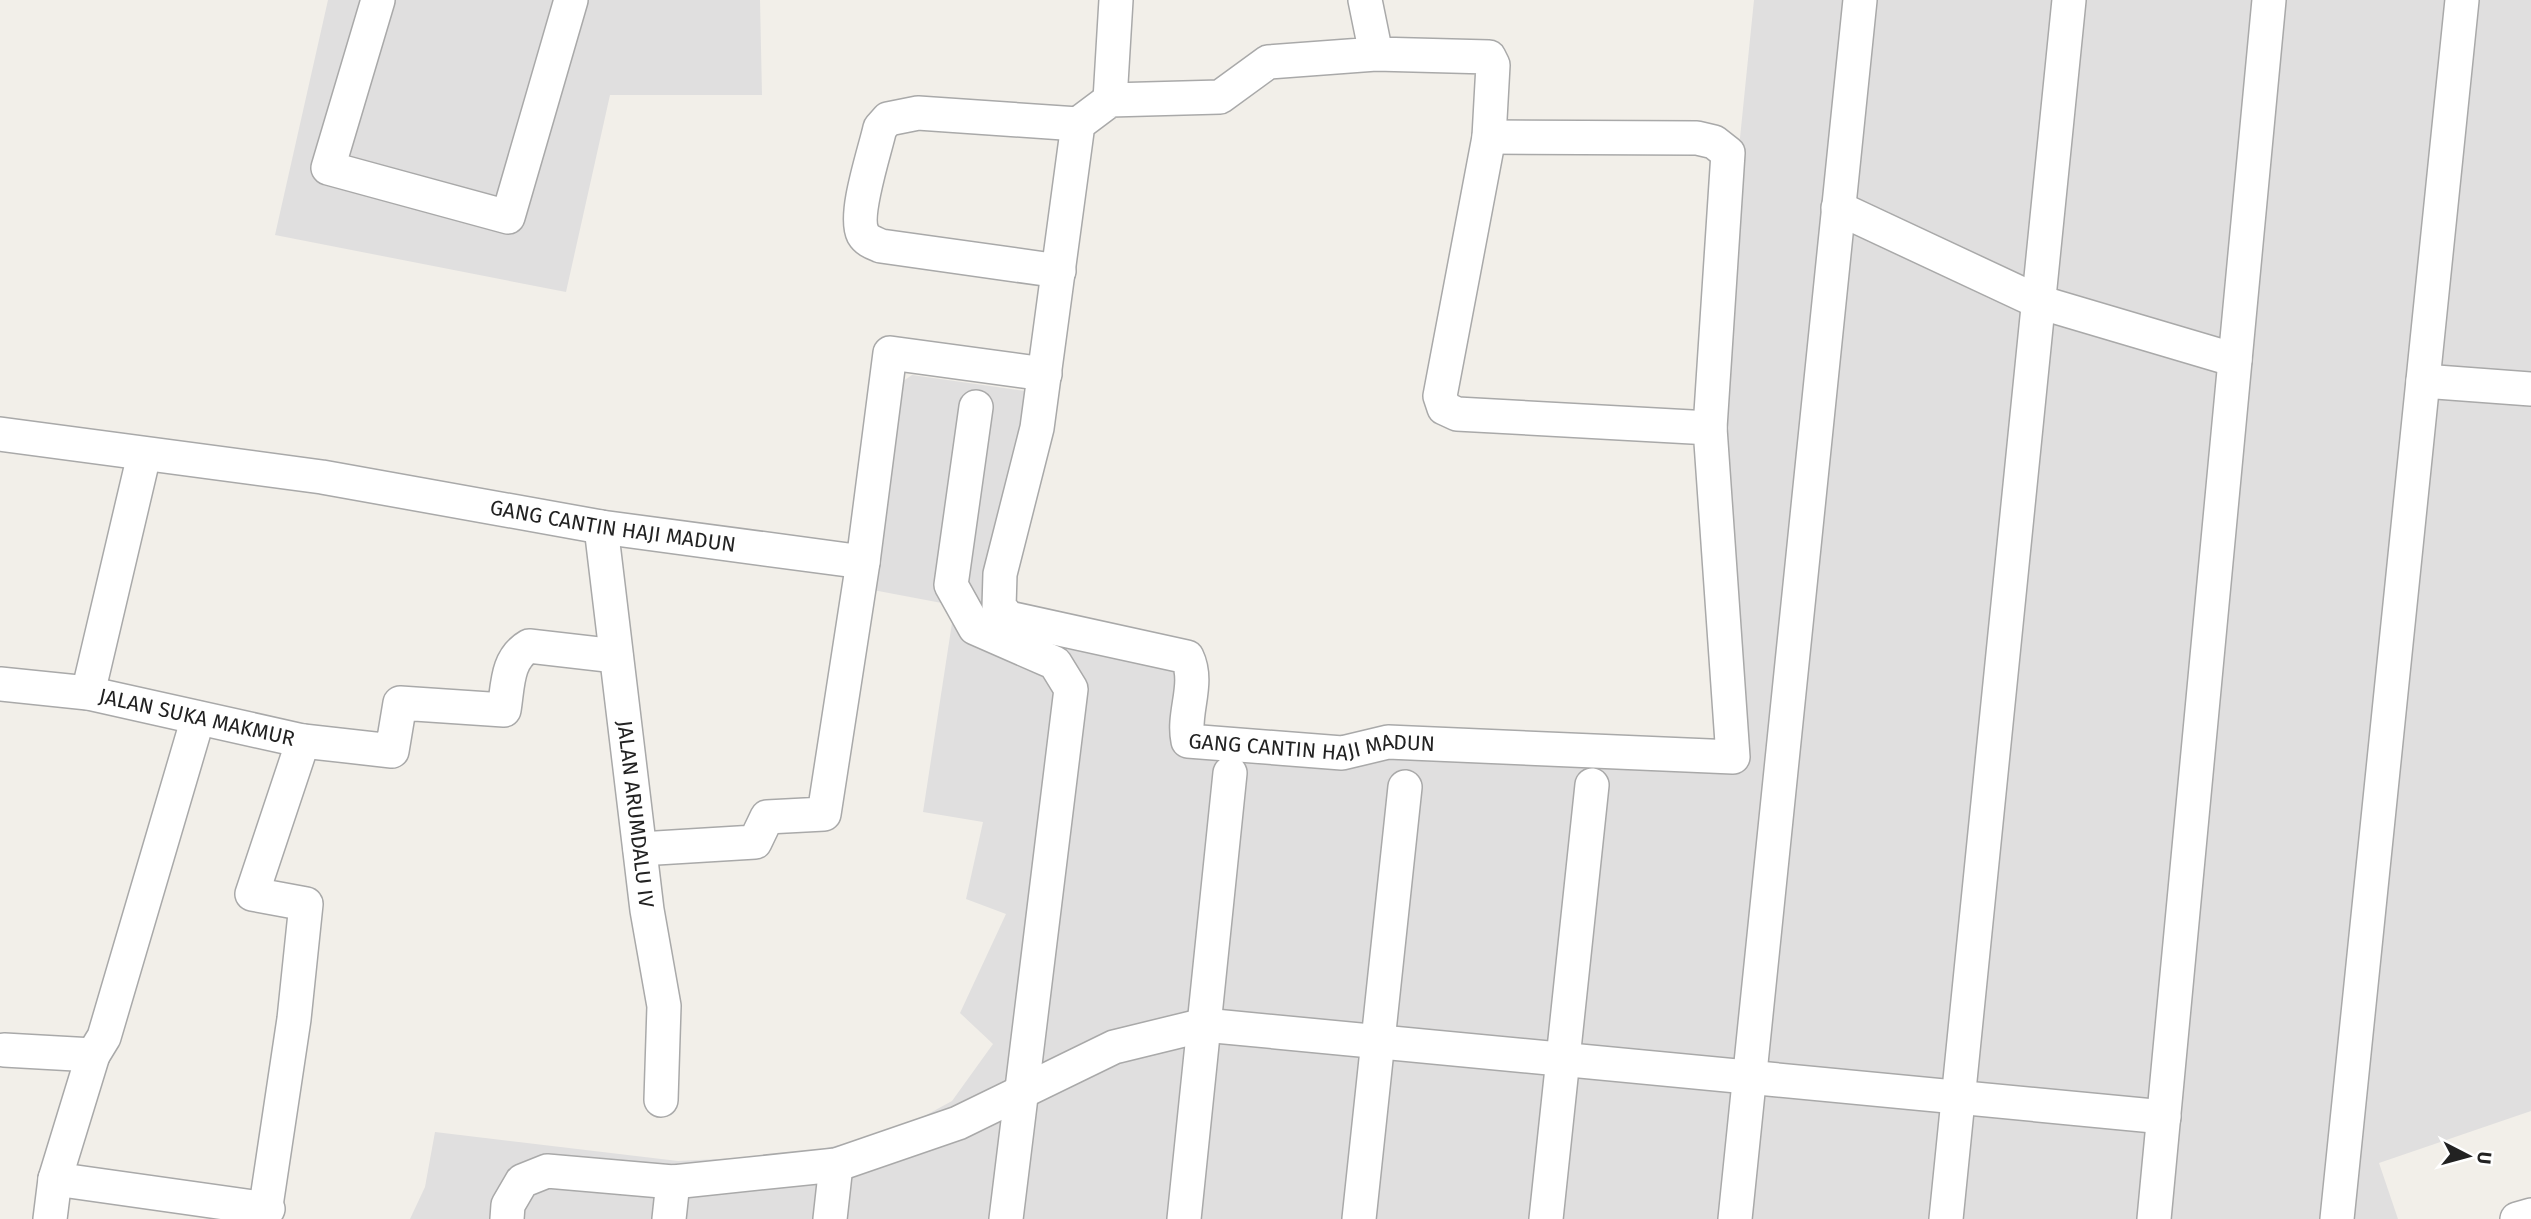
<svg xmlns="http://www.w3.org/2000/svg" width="2531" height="1219" viewBox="0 0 2531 1219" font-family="'Fira Sans',sans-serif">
<rect width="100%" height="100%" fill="#f2efe9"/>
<path fill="#e0dfdf" d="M328,0H760L762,95H610L566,292L275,235Z
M1754,0H2531V1111L2379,1163L2398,1219H410L425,1187L435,1132L678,1161L796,1155L895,1132L952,1101L993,1044L960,1013L1006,914L966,899L983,822L923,812L952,623L947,604L873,590L896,386L912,375L1025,391L1032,405L994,615L1174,664L1188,678L1173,747L1211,758L1388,754L1741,766L1718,438L1734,197Z"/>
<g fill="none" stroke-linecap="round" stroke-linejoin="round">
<defs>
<g id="street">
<path d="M378,0L328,168L508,217L571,0"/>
<path id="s1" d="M1365,0L1376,54L1268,62L1220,97L1110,100L1078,124L1037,428L1000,574L999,607L1009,618L1187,657C1200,684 1182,713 1188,741L1342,753L1388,742L1733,757L1710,428L1457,414L1444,408L1440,396L1489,137L1493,65L1489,57L1376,54"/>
<path d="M1110,100L1116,0"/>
<path d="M1489,137L1697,138L1714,142L1728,153L1710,428"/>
<path d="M1838,208L2039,302L2235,360"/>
<path d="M1059,271L881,246C874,243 867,241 863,234C853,215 875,151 880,128L888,119L918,113L1078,124"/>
<path d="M2423,381L2531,389"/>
<path d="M976,407L951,585L975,628L1055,663L1071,689L1006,1219"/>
<path id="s2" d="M0,434L322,477L601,527L863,562L890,353L1045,374"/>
<path id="s3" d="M601,527L647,910L664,1006L661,1100"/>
<path id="s4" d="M0,684L88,693L303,741L392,751L400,703L504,710C508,687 506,659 529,646L616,656"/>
<path d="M88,693L144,455"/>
<path d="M640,849L755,842L767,817L824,814L863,562"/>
<path d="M4,1050L93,1055L104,1037L198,718"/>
<path d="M55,1179L268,1209"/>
<path d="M50,1219L55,1179L93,1055"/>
<path d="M264,1219L294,1019L306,904L252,894L303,741"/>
<path d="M507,1219L508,1205L522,1181L547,1171L673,1182L836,1165L958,1123L1114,1047L1204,1025L2164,1117"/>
<path d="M669,1219L673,1182"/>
<path d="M830,1219L836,1165"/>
<path d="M1184,1219L1230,773"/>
<path d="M1359,1219L1405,787"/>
<path d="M1546,1219L1592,785"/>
<path d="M1735,1219L1860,0"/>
<path d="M1946,1219L2069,0"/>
<path d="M2154,1219L2269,0"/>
<path d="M2337,1219L2462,0"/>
<path d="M2517,1219L2531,1215"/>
</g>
</defs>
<use href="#street" stroke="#a9a9a9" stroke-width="36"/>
<use href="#street" stroke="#fff" stroke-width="33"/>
</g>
<g text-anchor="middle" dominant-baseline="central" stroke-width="6" stroke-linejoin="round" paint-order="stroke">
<g font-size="21" fill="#222" stroke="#fff">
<text stroke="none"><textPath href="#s2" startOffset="620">GANG CANTIN HAJI MADUN</textPath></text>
<text stroke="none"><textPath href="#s4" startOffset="200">JALAN SUKA MAKMUR</textPath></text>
<text stroke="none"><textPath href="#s1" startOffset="1270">GANG CANTIN HAJI MADUN</textPath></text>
<text stroke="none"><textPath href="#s3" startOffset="289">JALAN ARUMDALU IV</textPath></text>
</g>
</g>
<g transform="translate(2468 1156) rotate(96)" stroke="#ffffff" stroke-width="5" paint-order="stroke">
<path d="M0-5L12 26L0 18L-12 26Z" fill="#222222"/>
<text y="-10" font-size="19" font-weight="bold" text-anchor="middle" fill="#222222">U</text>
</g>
</svg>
